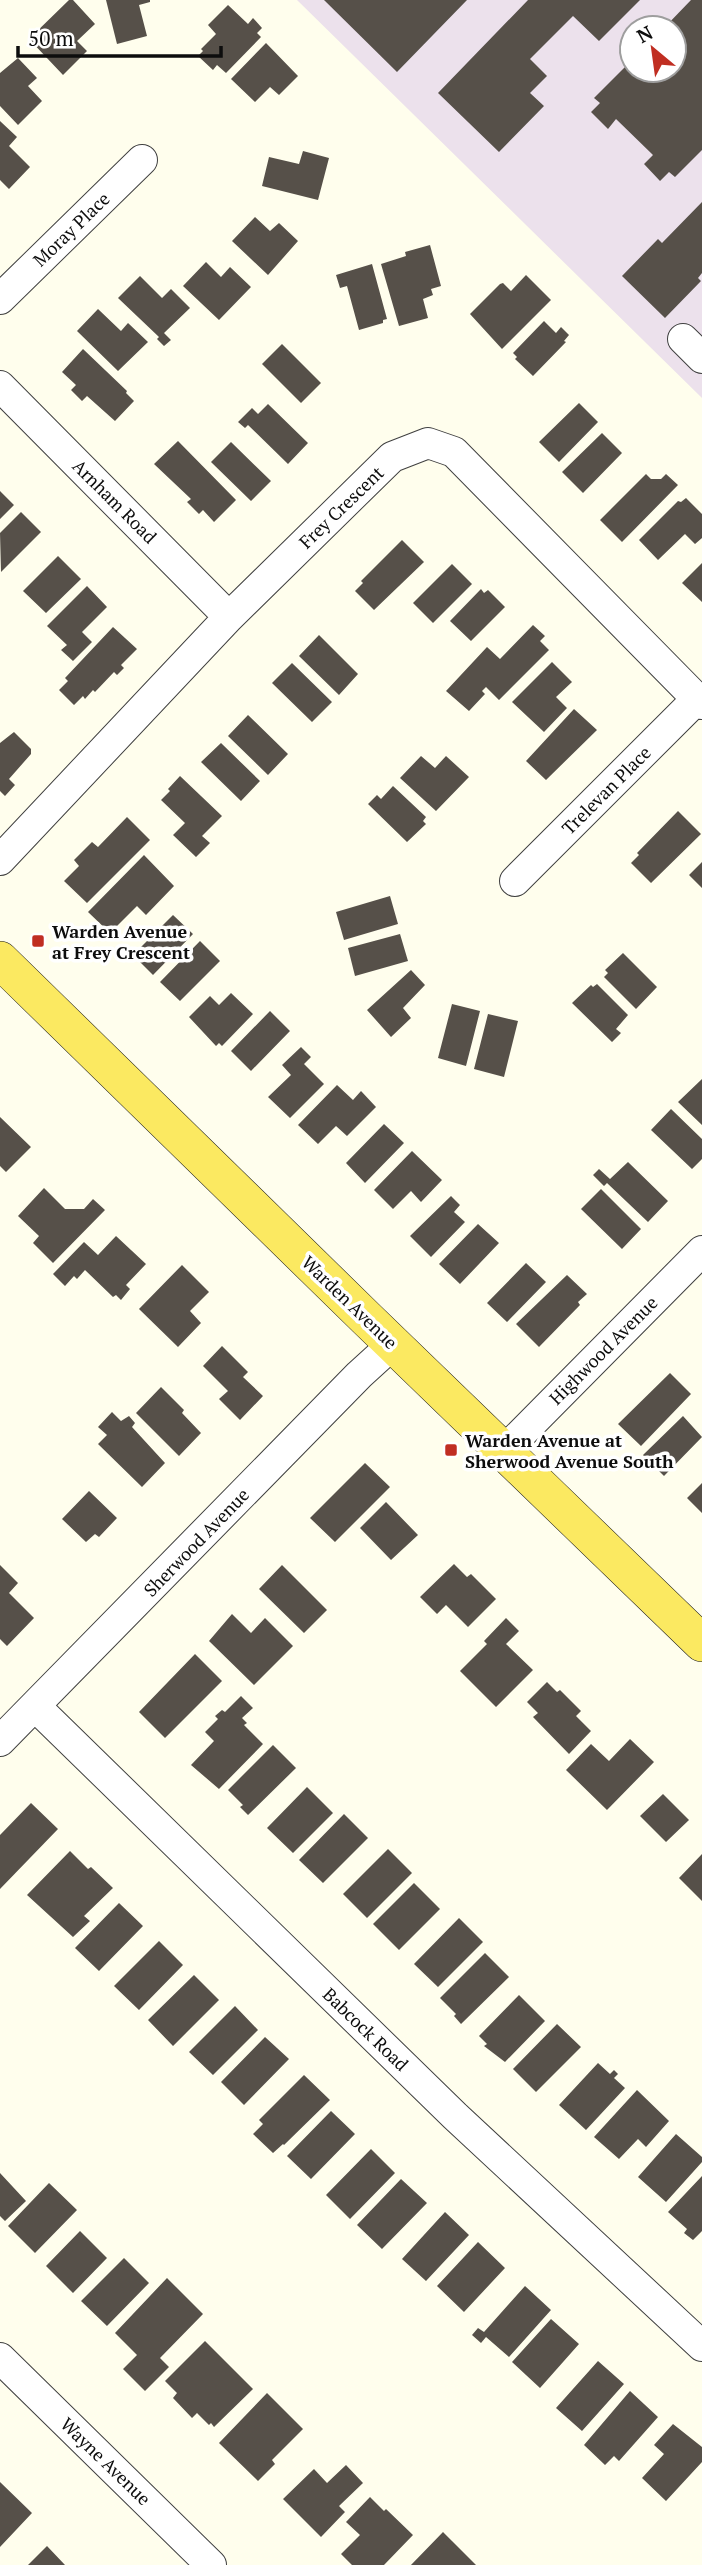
<svg xmlns="http://www.w3.org/2000/svg" width="702" height="2565" viewBox="0 0 702 2565" font-family="'PT Serif',serif">
<rect width="100%" height="100%" fill="#fffeed"/>
<path fill="#ece1ec" fill-rule="evenodd" d="M297,0H702V398ZM632,28H674V70H632Z"/>
<path fill="#565049" d="M69,0H73L95,24L77,41L87,51L63,75L29,39Z
M106,0H150V2L139,5L147,36L117,44Z
M324,0H467L397,72Z
M528,0H640L599,41L573,16L530,59L547,76L530,93L544,106L499,152L438,93Z
M691,0H702V150L675,177L669,172L660,181L644,164L653,155L616,119L608,129L591,112L600,103L594,98L632,60V70H674V28H664Z
M228,5L248,24L253,18L262,28L257,33L261,37L226,73L217,65L213,70L198,56L203,51L201,49L216,34L208,25Z
M266,43L298,76L279,95L270,87L255,102L231,79Z
M18,58L37,78L28,86L42,101L18,125L0,106V73Z
M0,121L17,137L9,146L30,167L9,189L0,180Z
M303,151L329,158L318,200L262,186L269,157L299,164Z
M702,202V273L698,278L701,281L665,318L622,276L658,239L662,243Z
M255,217L270,231L279,223L298,241L268,275L232,241Z
M430,245L441,286L431,289L433,295L423,299L428,318L399,326L381,264L406,256L405,252Z
M206,262L221,277L230,267L251,287L219,320L183,286Z
M372,264L387,319L383,320V323L359,330L347,286L340,288L336,275Z
M526,275L551,300L502,349L470,314L500,284L503,283L511,291Z
M140,276L162,298L171,289L190,308L164,333L171,340L164,346L157,339L159,337L118,298Z
M98,309L121,331L128,323L148,342L118,371L77,331Z
M544,321L556,333L561,327L569,335L564,341L566,342L533,376L515,359L517,357L513,353Z
M282,344L321,383L301,403L262,364Z
M83,349L127,391L126,393L134,401L115,421L87,396L82,401L71,390L76,385L62,372Z
M579,403L598,422L559,462L539,442Z
M268,404L308,443L288,464L248,425L245,428L238,422L252,408L258,414Z
M602,433L622,453L583,493L562,472Z
M178,441L236,500L214,522L203,510L199,514L187,502L191,499L154,464Z
M231,442L271,481L251,501L211,462Z
M646,474L651,479H661L666,474L678,485L622,542L600,520Z
M0,491L14,505L0,519Z
M686,498L702,514V538L695,544L685,534L658,560L639,540L678,501L681,502Z
M21,512L41,532L1,572L0,533Z
M402,540L424,562L374,610L355,591L363,583L361,581Z
M58,556L81,579L46,613L23,591Z
M702,563V602L682,583Z
M452,564L472,584L433,623L413,603Z
M87,586L107,607L82,632L92,642L73,661L61,650L67,645L47,626Z
M481,589L484,593L488,590L505,607L471,641L450,621Z
M533,625L545,636L540,641L549,650L499,700L486,687L482,691L485,694L469,711L446,691L487,647L500,659Z
M113,627L137,649L121,665L124,668L117,675L114,672L95,692L93,690L85,699L83,696L74,705L59,690L68,681L65,678Z
M319,635L358,674L339,695L299,656Z
M552,662L572,682L556,697L567,708L544,732L512,702Z
M292,663L332,702L312,722L272,683Z
M574,709L597,730L546,780L526,761Z
M248,715L288,754L268,775L228,736Z
M14,732L31,749V754L9,779L15,785L5,796L0,791V743Z
M221,743L260,781L241,801L201,762Z
M421,756L435,768L446,756L469,777L436,811L400,778Z
M180,776L222,816L202,836L210,843L196,857L173,835L185,823L161,800L170,791L168,789Z
M393,786L426,817L423,821L426,824L407,842L368,804L377,795L381,799Z
M678,811L701,834L651,883L631,863L639,855L637,853Z
M127,817L150,840L87,903L64,881L79,866L74,860L92,842L98,847Z
M144,855L174,886L146,915L137,906L110,933L88,912Z
M702,862V888L689,875Z
M390,896L398,924L344,940L336,912Z
M173,915L193,934L153,975L133,955Z
M400,934L408,961L355,976L348,948Z
M200,941L220,961L180,1001L160,982Z
M623,953L657,987L636,1009L604,977L608,973L605,970Z
M411,970L425,985L403,1008L411,1018L391,1037L367,1010Z
M597,984L628,1015L616,1029L621,1033L612,1042L572,1003L591,985L593,987Z
M231,993L253,1014L222,1046L219,1043L216,1046L189,1017L210,996L219,1005Z
M452,1004L480,1011L466,1066L438,1058Z
M270,1011L290,1031L251,1071L231,1051Z
M488,1014L518,1021L504,1077L474,1069Z
M301,1047L311,1057L304,1064L324,1084L290,1118L268,1097L291,1075L282,1065Z
M702,1079V1125L678,1102Z
M337,1085L353,1100L361,1091L376,1107L347,1136L336,1126L318,1144L298,1125Z
M671,1109L702,1139V1159L692,1169L651,1130Z
M0,1117L31,1147L6,1172L0,1166Z
M384,1124L404,1143L365,1183L346,1163Z
M412,1151L442,1180L421,1202L411,1191L393,1209L374,1190Z
M628,1162L668,1201L648,1222L607,1183L604,1186L593,1175L599,1169L610,1179Z
M44,1188L65,1209H84L93,1199L105,1210L53,1263L33,1243L39,1236L18,1216Z
M601,1189L641,1229L622,1249L581,1209Z
M451,1196L460,1205L454,1212L465,1222L431,1257L410,1236Z
M478,1224L499,1243L460,1284L439,1264Z
M116,1236L146,1264L126,1285L130,1289L121,1300L116,1295L113,1297L85,1270L77,1279L74,1276L65,1286L53,1274L84,1242L98,1255Z
M526,1263L546,1282L507,1322L487,1303Z
M182,1265L209,1292L190,1311L201,1323L178,1347L139,1309Z
M567,1275L587,1294L578,1302L580,1305L539,1347L516,1324Z
M222,1346L248,1372L243,1377L263,1396L240,1420L219,1399L228,1391L203,1366Z
M670,1373L691,1394L641,1446L618,1424Z
M161,1387L184,1410L182,1413L201,1433L179,1456L136,1413Z
M112,1412L121,1421L129,1416L135,1423L132,1427L165,1463L142,1487L98,1444L107,1435L98,1427Z
M683,1416L702,1437L664,1476L643,1455Z
M365,1463L390,1487L335,1542L310,1518Z
M702,1483V1513L687,1498Z
M89,1491L117,1518L99,1537L95,1534L86,1542L62,1519Z
M386,1502L418,1535L391,1560L360,1528Z
M454,1564L467,1577L471,1574L496,1599L468,1627L446,1605L437,1614L420,1597Z
M0,1565L18,1583L9,1593L34,1618L7,1646L0,1639Z
M282,1565L327,1610L304,1633L259,1589Z
M232,1614L251,1633L265,1618L293,1646L254,1685L209,1641Z
M506,1618L519,1631L506,1644L533,1670L496,1707L460,1671L487,1644L484,1641Z
M195,1654L222,1681L165,1738L139,1712Z
M547,1682L557,1692L560,1690L581,1711L576,1716L591,1731L569,1754L533,1717L538,1713L527,1702Z
M241,1696L253,1708L242,1718L247,1723L244,1725L263,1744L219,1789L191,1765L214,1741L205,1732L218,1719L215,1716L222,1710L225,1712Z
M630,1739L654,1762L607,1810L566,1770L591,1744L609,1761Z
M273,1745L296,1768L248,1815L240,1807L243,1805L228,1790Z
M307,1787L333,1813L293,1853L267,1828Z
M663,1794L689,1820L666,1842L640,1816Z
M31,1803L58,1829L0,1889V1835Z
M344,1814L368,1838L323,1883L299,1860Z
M388,1849L412,1873L367,1918L343,1894Z
M70,1851L88,1869L91,1867L113,1888L84,1916L90,1921L73,1937L27,1895Z
M702,1854V1901L679,1878Z
M414,1883L440,1909L399,1950L373,1924Z
M119,1903L143,1926L99,1971L75,1948Z
M459,1918L483,1942L438,1987L414,1964Z
M159,1941L183,1965L139,2010L114,1986Z
M485,1953L509,1977L461,2024L454,2016L456,2014L440,1998Z
M194,1975L219,2000L173,2046L148,2020Z
M519,1995L545,2021L505,2062L484,2046L487,2044L479,2036Z
M235,2006L258,2030L213,2075L189,2052Z
M557,2024L581,2047L536,2092L513,2069Z
M265,2037L289,2059L244,2105L221,2082Z
M598,2063L610,2074L614,2070L618,2074L614,2078L625,2088L586,2130L559,2105Z
M304,2075L330,2100L284,2145L283,2144L273,2153L253,2134L263,2124L259,2120Z
M637,2090L669,2121L646,2147L638,2139L619,2159L594,2137Z
M331,2111L355,2134L311,2179L287,2156Z
M676,2134L702,2157V2162L666,2202L638,2177Z
M371,2149L395,2173L350,2219L326,2195Z
M0,2173L26,2201L5,2221L0,2216Z
M702,2176V2231L693,2240L684,2233L687,2229L668,2212Z
M401,2179L427,2203L382,2249L357,2225Z
M49,2183L77,2210L35,2253L8,2226Z
M445,2212L469,2235L426,2281L402,2259Z
M80,2231L107,2258L73,2293L46,2266Z
M478,2242L505,2268L464,2312L437,2286Z
M124,2258L149,2283L107,2326L81,2301Z
M167,2278L203,2314L160,2358L169,2367L145,2391L123,2369L137,2355L115,2333Z
M525,2286L551,2310L509,2357L486,2337L481,2343L472,2335L478,2328L484,2332Z
M551,2319L579,2344L540,2388L512,2362Z
M205,2341L253,2389L214,2427L211,2423L209,2425L197,2413L192,2418L173,2398L177,2393L165,2381Z
M598,2361L624,2384L582,2431L556,2408Z
M630,2391L658,2417L619,2461L614,2456L605,2465L584,2445Z
M267,2393L303,2429L272,2460L275,2464L258,2481L219,2443Z
M673,2424L702,2447V2462L666,2501L642,2478L664,2454L654,2445Z
M346,2465L363,2483L339,2506L345,2512L321,2537L283,2499L314,2469L327,2483Z
M0,2482L32,2513L0,2547Z
M370,2497L384,2511L386,2509L413,2535L384,2565H352L341,2554L360,2535L346,2522Z
M443,2532L476,2565H411Z
M47,2546L65,2565H28Z"/>
<g fill="none" stroke-linecap="round" stroke-linejoin="round">
<defs>
<path id="minor" d="M0,299L142,160
M683,339L702,358
M0,386L229,617
M0,860L229,617L392,457L428,443L454,452L702,704
M515,881L697,699
M504,1451L702,1251
M35,1706L455,2116L702,2346
M0,1741L359,1375L393,1344
M0,2358L211,2565"/>
<path id="major" d="M0,960L366,1318L702,1643"/>
</defs>
<use href="#minor" stroke="#404040" stroke-width="32"/>
<use href="#major" stroke="#1e1e1e" stroke-width="38"/>
<use href="#minor" stroke="#fff" stroke-width="30"/>
<use href="#major" stroke="#fbe961" stroke-width="37"/>
</g>
<g fill="#c02e22" stroke="#fff" stroke-width="2.5">
<rect x="31" y="934" width="14" height="14" rx="3.5"/>
<rect x="444" y="1443" width="14" height="14" rx="3.5"/>
</g>
<g text-anchor="middle" dominant-baseline="central" stroke-width="7" stroke-linejoin="round" paint-order="stroke">
<g font-size="18" fill="#0d0d0d" stroke="#fff">
<text transform="translate(71 229) rotate(-44)">Moray Place</text>
<text transform="translate(115 501) rotate(45)">Arnham Road</text>
<text transform="translate(341 507) rotate(-44)">Frey Crescent</text>
<text transform="translate(606 790) rotate(-45)">Trelevan Place</text>
<text transform="translate(350 1302) rotate(44)">Warden Avenue</text>
<text transform="translate(603 1350) rotate(-45)">Highwood Avenue</text>
<text transform="translate(196 1542) rotate(-46)">Sherwood Avenue</text>
<text transform="translate(366 2029) rotate(44)">Babcock Road</text>
<text transform="translate(106 2461) rotate(44)">Wayne Avenue</text>
</g>
<g font-size="18" font-weight="bold" fill="#0d0d0d" stroke="#fff" text-anchor="start">
<text x="52" y="931">Warden Avenue<tspan x="52" dy="21">at Frey Crescent</tspan></text>
<text x="465" y="1440">Warden Avenue at<tspan x="465" dy="21">Sherwood Avenue South</tspan></text>
</g>
</g>
<g transform="translate(653 49) rotate(331)"><circle r="33" fill="#ffffff" stroke="#9e9e9e" stroke-width="2"/>
<path d="M0-5L12 26L0 18L-12 26Z" fill="#c02e22"/>
<text y="-10" font-size="19" font-weight="bold" text-anchor="middle" fill="#0d0d0d">N</text>
</g>
<path d="M18 46v10h203v-10" fill="none" stroke="#0d0d0d" stroke-width="3.5"/>
<text x="28" y="46" font-size="21" fill="#0d0d0d" stroke="#ffffff" stroke-width="5" paint-order="stroke">50 m</text>
</svg>
